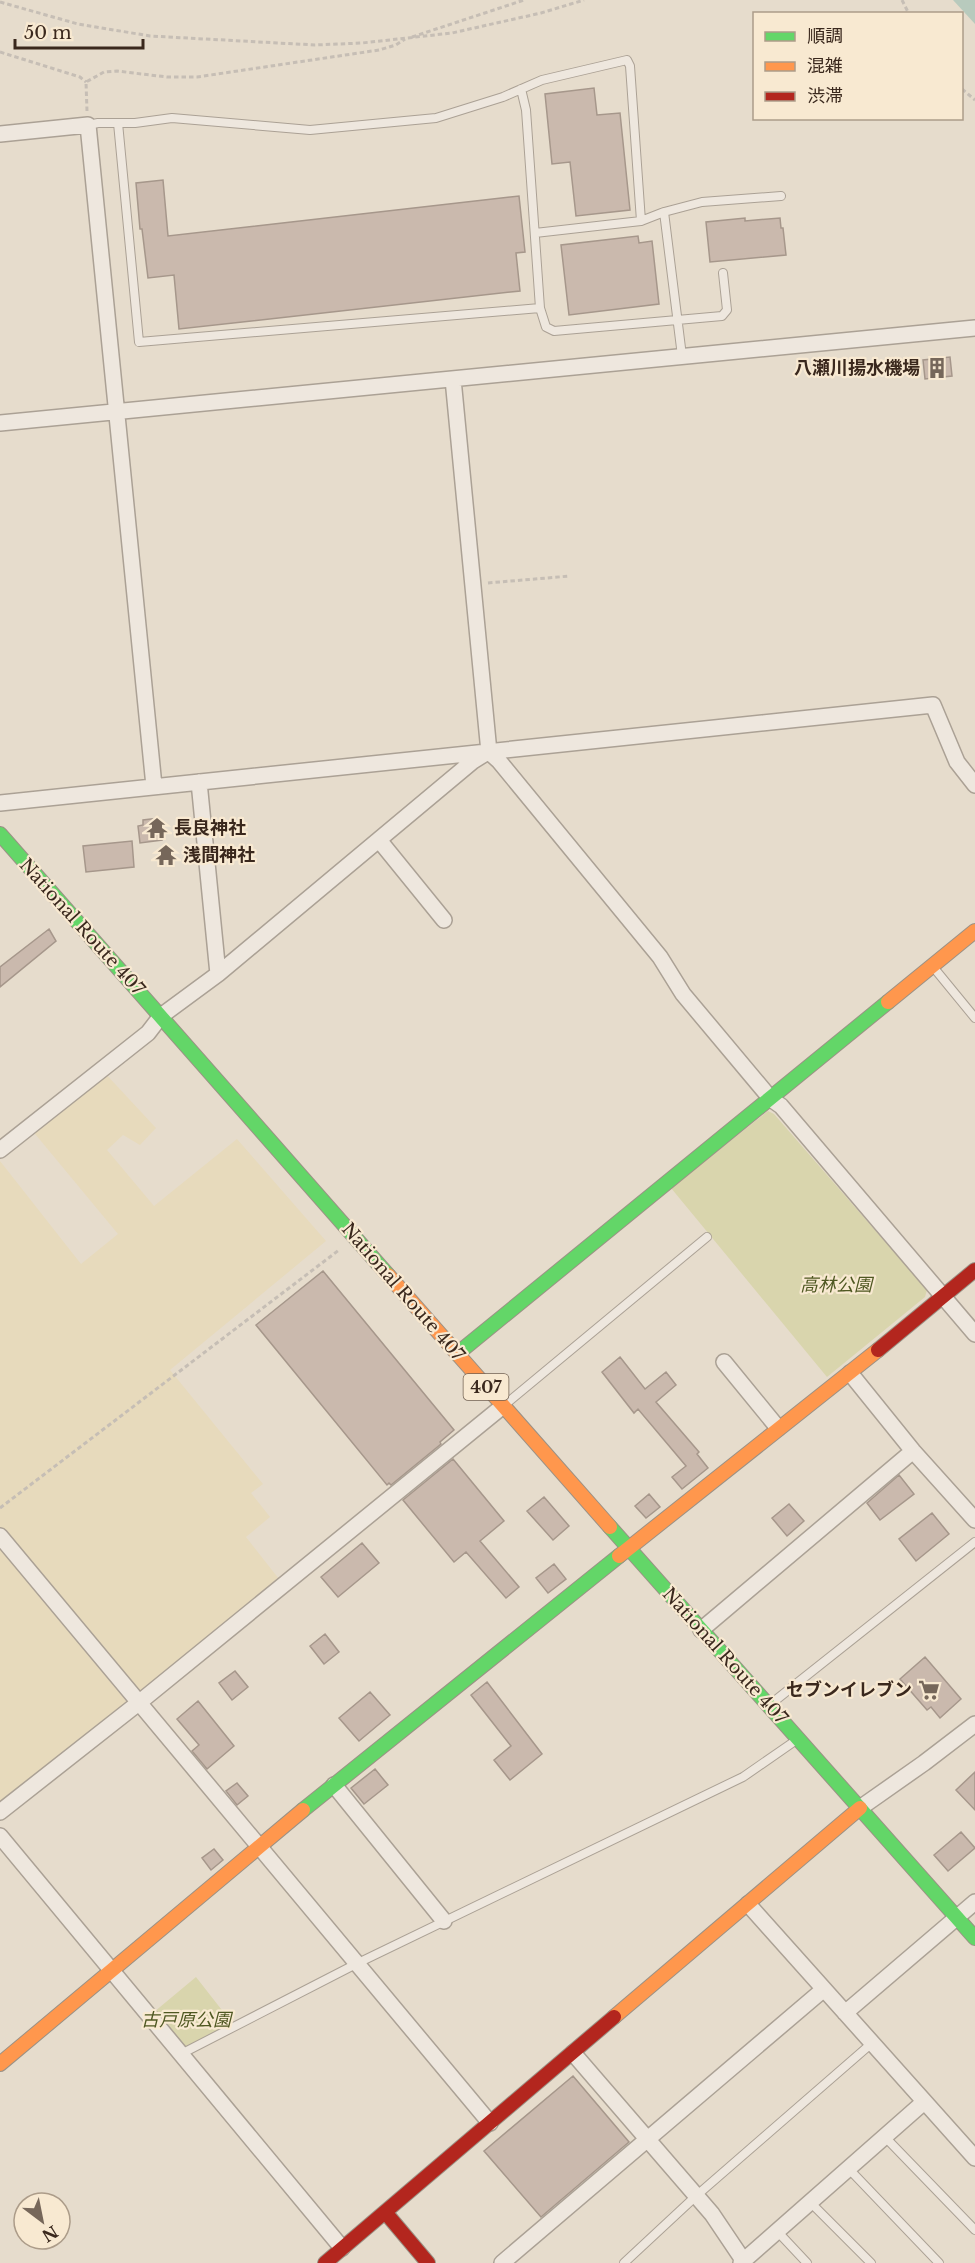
<svg xmlns="http://www.w3.org/2000/svg" width="975" height="2263" viewBox="0 0 975 2263" font-family="'Libre Baskerville','Noto Sans JP',serif">
<rect width="100%" height="100%" fill="#e6dccc"/>
<path fill="#e7dabc" d="M103,1071L156,1128L140,1145L123,1135L107,1150L154,1206L237,1139L326,1241L170,1370L263,1484L251,1493L270,1517L246,1537L279,1579L139,1694L0,1527V1161L81,1264L118,1234L31,1129Z
M0,1549L127,1702L0,1806Z"/>
<path fill="#d9d5ad" d="M768,1111L774,1114L927,1290L925,1297L827,1377L671,1188Z
M196,1977L232,2023L180,2055L148,2017Z"/>
<path fill="#b8cabd" d="M953,0H975V24Z"/>
<path fill="#cab9ad" stroke="#a6978b" stroke-width="1.5" d="M594,88L597,115L620,113L630,210L576,216L570,162L552,164L545,94Z
M163,180L168,236L519,196L525,252L516,253L520,291L179,329L174,275L148,278L142,229H140L136,183Z
M745,218V221L780,218L781,228H783L786,255L710,262L706,222Z
M638,236L639,243L652,241L659,304L569,315L561,245Z
M950,357L952,376L925,379L923,360Z
M159,818L162,840L140,843L138,826L143,825V820Z
M132,841L134,867L86,872L83,846Z
M49,929L56,941L0,987V967Z
M323,1271L454,1430L440,1442L441,1444L391,1485L389,1483L387,1485L256,1325Z
M620,1357L645,1389L666,1372L676,1385L656,1402L699,1452L697,1454L708,1468L682,1489L672,1477L686,1466L638,1409L634,1413L602,1372Z
M453,1459L504,1521L480,1541L519,1587L506,1598L466,1552L454,1562L403,1500Z
M899,1475L914,1494L880,1520L867,1503Z
M649,1494L660,1507L646,1518L635,1506Z
M544,1497L569,1526L553,1540L527,1511Z
M789,1504L804,1521L787,1536L772,1518Z
M932,1513L949,1534L916,1561L899,1539Z
M362,1543L379,1563L338,1597L321,1577Z
M554,1564L566,1579L548,1593L536,1578Z
M325,1634L339,1652L324,1664L310,1646Z
M925,1657L961,1699L940,1718L931,1707L927,1710L900,1679Z
M235,1671L248,1687L232,1700L219,1683Z
M487,1682L542,1754L510,1780L494,1760L511,1746L471,1695Z
M370,1692L390,1715L359,1741L339,1718Z
M198,1701L234,1746L207,1769L192,1751L199,1745L177,1719Z
M375,1769L388,1785L364,1804L351,1788Z
M975,1772V1810L956,1790Z
M237,1783L248,1796L237,1805L226,1791Z
M961,1832L975,1848L948,1871L934,1855Z
M214,1849L223,1860L211,1870L202,1858Z
M573,2076L629,2142L541,2217L484,2151Z"/>
<g fill="none" stroke-linecap="round" stroke-linejoin="round">
<defs>
<path id="lane" d="M521,89L526,110L540,308L546,327L554,331L722,316L727,310L723,273
M118,123L139,342L540,308
M88,125L98,123H135L172,118L310,130L436,118L503,97L542,80L627,60L630,66L641,221
M664,212L682,356
M535,233L641,221L664,212L702,202L781,196
M934,968L975,1018
M507,1403L707,1237
M772,1703L975,1542
M181,2054L358,1963L743,1777L795,1741
M885,2137L975,2230
M848,2168L939,2263
M810,2202L871,2263
M777,2231L807,2263
M624,2263L696,2196L872,2043"/>
<path id="street" d="M0,134L88,125L154,786
M453,379L489,752L499,761L660,957L683,994L771,1099L781,1106L975,1334
M0,423L975,328
M199,782L218,974
M0,803L933,705L957,762L975,785
M379,840L444,920
M0,1150L148,1033L161,1016L218,974L473,761L486,753
M724,1362L778,1428
M850,1373L913,1451L975,1520
M0,1536L490,2123
M701,1630L913,1451
M334,1785L444,1921
M860,1808L924,1763L975,1724
M0,1812L141,1701L503,1406
M0,1836L342,2248
M748,1904L975,2158
M845,2013L975,1902
M573,2053L712,2214L745,2263
M502,2263L824,1989
M741,2263L924,2102"/>
<path id="fast" d="M0,834L388,1275
M457,1354L888,1002
M610,1527L975,1938
M303,1810L619,1556"/>
<path id="slow" d="M888,1002L975,931
M388,1275L610,1527
M619,1556L878,1350
M614,2017L860,1808
M0,2064L303,1810"/>
<path id="jam" d="M878,1350L975,1270
M385,2212L428,2263
M325,2263L614,2017"/>
</defs>
<use href="#lane" stroke="#aba195" stroke-width="10"/>
<use href="#street" stroke="#aba195" stroke-width="18"/>
<use href="#fast" stroke="#9b9185" stroke-width="16"/>
<use href="#slow" stroke="#9b9185" stroke-width="16"/>
<use href="#jam" stroke="#9b9185" stroke-width="16"/>
<path stroke="#c6beb5" stroke-width="3" stroke-dasharray="4.5 3" stroke-linecap="butt" d="M902,0L909,14
M0,2L78,24L150,36L315,45L362,43L452,33L541,13L584,0
M412,37L524,0
M0,52L80,77L86,82
M962,89L975,100
M87,111L86,82L104,72L117,71L167,77H197L379,50L396,45L405,39
M488,583L570,576
M0,1508L339,1250"/>
<use href="#lane" stroke="#eee7de" stroke-width="8"/>
<use href="#street" stroke="#eee7de" stroke-width="15"/>
<use href="#fast" stroke="#63d668" stroke-width="14"/>
<use href="#slow" stroke="#ff974d" stroke-width="14"/>
<use href="#jam" stroke="#b3261e" stroke-width="14"/>
</g>
<defs>
<symbol id="building-bare" viewBox="-9 -9 18 18"><path d="M-4-6H4V6H1V3H-1V6H-4ZM-2.5-4.3h1.7v1.8h-1.7ZM.8-4.3h1.7v1.8H.8ZM-2.5-1h1.7V.8h-1.7ZM.8-1h1.7V.8H.8Z" fill="#76675a" stroke="#f8e9d1" stroke-width="2.5" paint-order="stroke"/></symbol>
<symbol id="temple-bare" viewBox="-9 -9 18 18"><path d="M0-6L5-2H3V0L6.5 2.5H4V6H1.5V3h-3V6H-4V2.5H-6.5L-3 0V-2H-5Z" fill="#76675a" stroke="#f8e9d1" stroke-width="2.5" paint-order="stroke"/></symbol>
<symbol id="supermarket-bare" viewBox="-9 -9 18 18"><path d="M-6-5.5h2.5l.6 2H6L4.5 2H-2.5L-4.4-4H-6ZM-1.5 3.2a1.3 1.3 0 1 0 .1 0ZM3 3.2a1.3 1.3 0 1 0 .1 0Z" fill="#76675a" stroke="#f8e9d1" stroke-width="2.5" paint-order="stroke"/></symbol>
</defs>
<g fill-rule="evenodd">
<use href="#building-bare" x="922" y="353" width="30" height="30"/>
<use href="#temple-bare" x="142" y="813" width="30" height="30"/>
<use href="#temple-bare" x="151" y="840" width="30" height="30"/>
<use href="#supermarket-bare" x="914" y="1675" width="30" height="30"/>
</g>
<g text-anchor="middle" dominant-baseline="central" stroke-width="4.5" stroke-linejoin="round" paint-order="stroke">
<rect fill="#f8e9d1" stroke="#736253" stroke-width="1.5" x="463.5" y="1374" width="45" height="26" rx="4.5"/>
<g font-size="16" font-weight="bold" fill="#3a281d">
<text x="486" y="1387">407</text>
</g>
<g font-size="18" font-weight="bold" fill="#3a281d" stroke="#f8e9d1" text-anchor="end">
<text x="920" y="368">八瀬川揚水機場</text>
<text x="174" y="828" text-anchor="start">長良神社</text>
<text x="183" y="855" text-anchor="start">浅間神社</text>
<text x="912" y="1690">セブンイレブン</text>
</g>
<g font-size="18" fill="#3a281d" stroke="#f8e9d1">
<text transform="translate(82 927) rotate(48)">National Route 407</text>
<text transform="translate(403 1292) rotate(49)">National Route 407</text>
<text transform="translate(725 1656) rotate(48)">National Route 407</text>
</g>
<g font-size="18" font-style="italic" fill="#4f5822" stroke="#f8e9d1">
<text x="836" y="1285">高林公園</text>
<text x="186" y="2020">古戸原公園</text>
</g>
</g>
<rect x="753" y="12" width="210" height="108" fill="#f8e9d1" stroke="#ac9c89" stroke-width="1.5"/>
<rect x="765" y="32" width="30" height="9" fill="#63d668" stroke="#ac9c89" stroke-width="1.5"/>
<text x="807" y="42" font-size="18" fill="#3a281d">順調</text>
<rect x="765" y="62" width="30" height="9" fill="#ff974d" stroke="#ac9c89" stroke-width="1.5"/>
<text x="807" y="72" font-size="18" fill="#3a281d">混雑</text>
<rect x="765" y="92" width="30" height="9" fill="#b3261e" stroke="#ac9c89" stroke-width="1.5"/>
<text x="807" y="102" font-size="18" fill="#3a281d">渋滞</text>
<g transform="translate(42 2221) rotate(148)"><circle r="28" fill="#f8e9d1" stroke="#ac9c89" stroke-width="1.5"/>
<path d="M0-4.5L10 22L0 15L-10 22Z" fill="#76675a"/>
<text y="-9" font-size="16" font-weight="bold" text-anchor="middle" fill="#3a281d">N</text>
</g>
<path d="M15 39v9h128v-9" fill="none" stroke="#3a281d" stroke-width="3"/>
<text x="24" y="39" font-size="18" fill="#3a281d" stroke="#f8e9d1" stroke-width="4.5" paint-order="stroke">50 m</text>
</svg>
